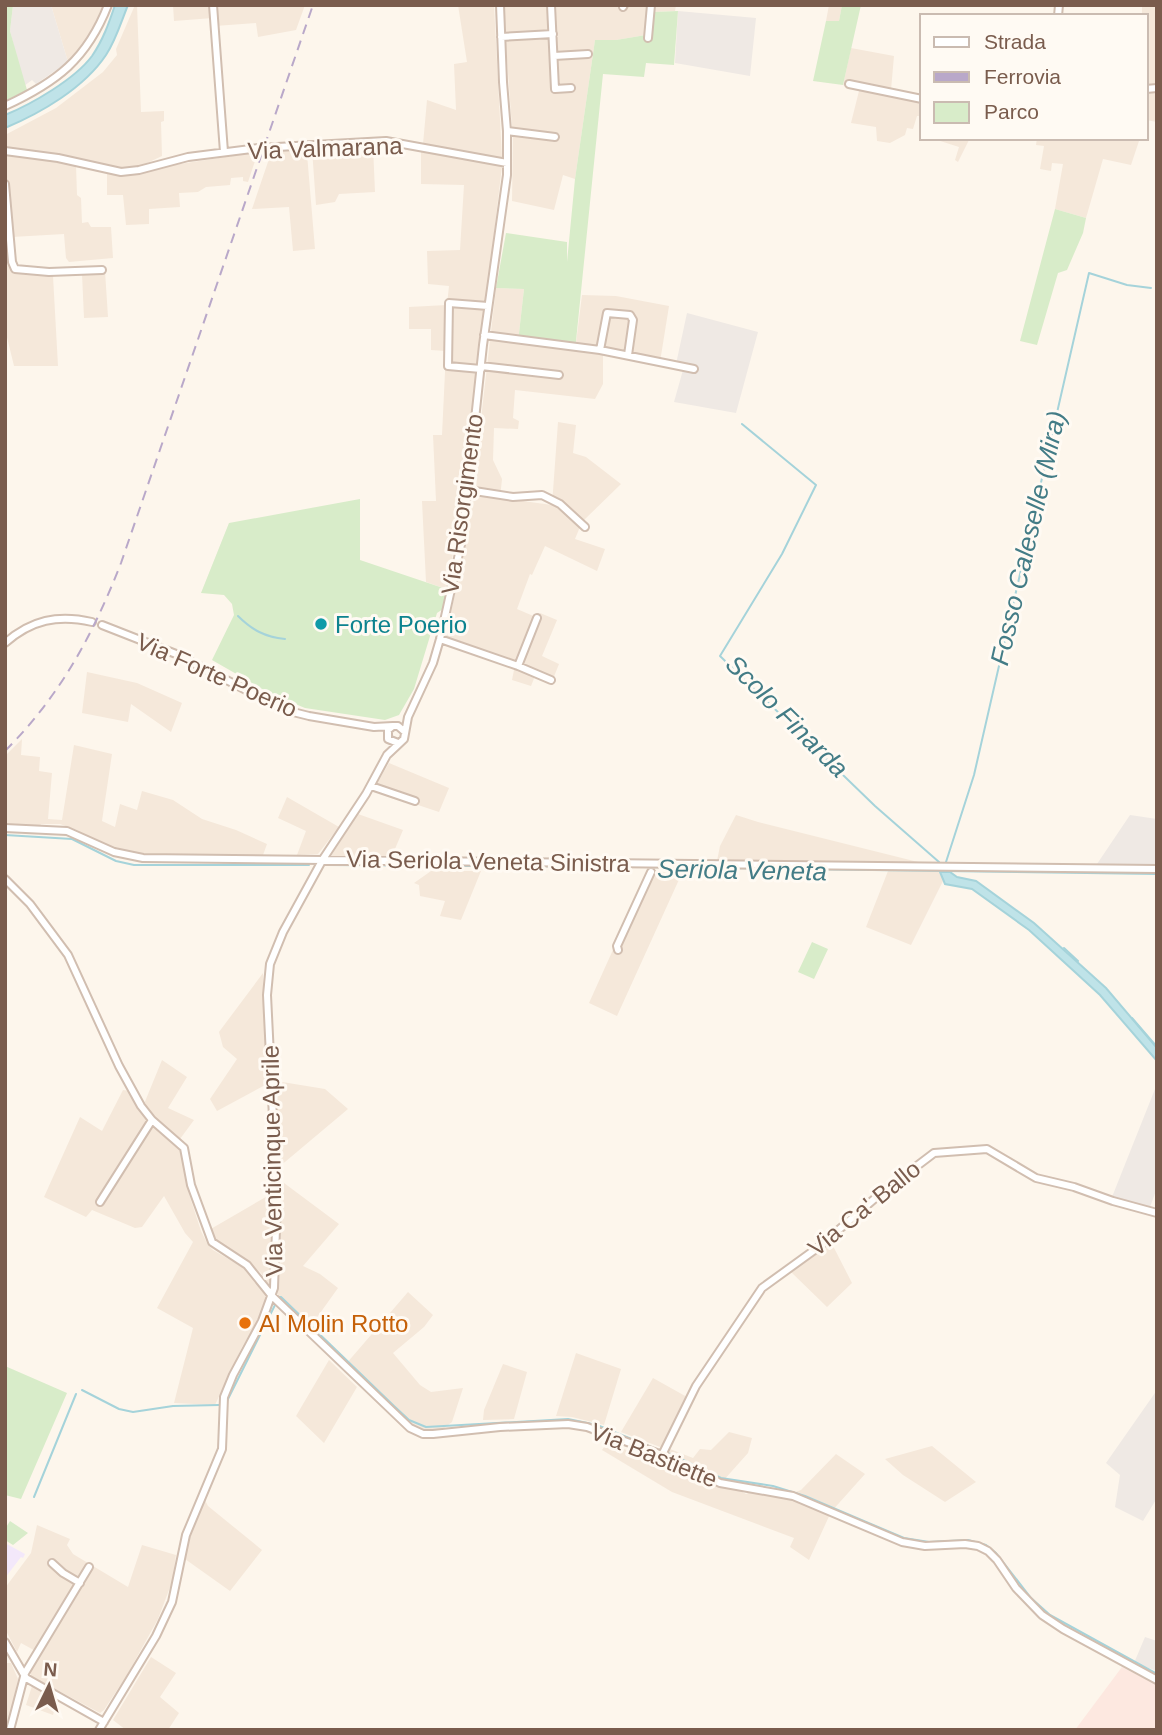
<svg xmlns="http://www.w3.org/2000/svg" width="1162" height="1735" viewBox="0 0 1162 1735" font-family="Helvetica,sans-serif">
<rect width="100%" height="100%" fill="#fdf6ec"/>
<path fill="#f5e8da" d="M51,5H103L84,47L68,62Z
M135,5H137L141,112L164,111V121L161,122L162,156L143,165L122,169L61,155L5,148V135L56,108L103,72L117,55L116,49Z
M173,5H305L296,30L258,37L256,23L215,26L213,18L174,21Z
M458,5H494L502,158L423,144L427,100L456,110L454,64L467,62Z
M503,5H676L675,11L653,12L646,35L616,40H595L575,179L563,175L554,210L512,201L513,134L544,138L512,127Z
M829,5H842L839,21H826Z
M1142,5H1157V86L1146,87V16H1142Z
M851,48L894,56L891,90L922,94V116H917L913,129L907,128L905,135L890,143L877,141L876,127L851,123L859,91L843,85Z
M1146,92H1157V122L1146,120Z
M937,138H970L958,162L955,160L959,147L937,140Z
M1037,138H1140L1131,165L1103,159L1086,218L1055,209L1063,164L1052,163L1051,171L1040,169L1044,146L1036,145Z
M373,146L375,192L339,194L335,202L316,205L312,149Z
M302,148L307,154L315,249L293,251L289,207L252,209L270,156H273V149Z
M421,150L502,166L461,513L446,589L426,582L422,501H436L433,435H442L446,351L431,350V329H409V307L447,305L449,286L428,284L427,251L460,250L464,185L421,184Z
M258,152L248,182L243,181V177L231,178L230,185L206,187L198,192L179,193L180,207L149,209V224L126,225L123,195H107V172L115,174Z
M5,154L76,165L77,195L81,198L82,223L88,222L91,227H111L113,258L69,262L66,258L64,234L12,237Z
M5,217L9,267H12V271L53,276L58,366H14L5,329Z
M105,271L108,317L84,318L82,274L86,272Z
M496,288L524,289L518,342L575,351L582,295L616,296L669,306L660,362L603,350V384L595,399L515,390L513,418L519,421L518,429L494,428L493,460L502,479L500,498L552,505L558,422L576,425L573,453L586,457L621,484L582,522L575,539L605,549L597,571L545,546L532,575L530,574L517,609L538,618L540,613L557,620L542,656L559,664L553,679L537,671L531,686L512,680L515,665L445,638L467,541Z
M87,672L137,683L182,703L171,732L131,704L128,722L82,713Z
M22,739L21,755L40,757L39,771L52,773L48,819L62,820L74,745L112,754L102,821L115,827L120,804L137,810L142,791L173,800L202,819L236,830L267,844L263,855L131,854L114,850L77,830L60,824H41L40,826L5,825V756Z
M389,763L449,788L439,812L373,790Z
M287,797L339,827L318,854L297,855L306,831L278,818Z
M358,814L403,830L392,856H331Z
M736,815L758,822L918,862L717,861L720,846Z
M431,871H481L461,920L440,916L445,901L420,896L419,885L414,883Z
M888,871L940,872L943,881L911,945L866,927Z
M648,872L682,873L617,1016L589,1003Z
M263,973L267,1084L217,1111L210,1099L237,1059L223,1047L219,1032Z
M162,1060L187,1077L168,1108L194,1120L180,1139L152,1116L144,1104Z
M276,1081L325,1089L348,1109L279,1167Z
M123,1090L129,1091L143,1112L183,1150V1161L189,1194L201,1231L208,1245L213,1250L244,1268L269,1295L258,1321L242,1347L215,1405L174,1403L193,1328L157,1308L193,1242L185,1233L164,1196L142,1227L135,1228L92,1210L86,1217L44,1197L80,1117L102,1131Z
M280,1180L339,1224L303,1266L320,1274L338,1288L308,1330L277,1299L281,1223Z
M271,1194L270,1283V1288L261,1273L248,1262L215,1241L209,1230Z
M831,1242L852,1283L827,1307L790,1271Z
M408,1292L433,1315L424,1327L393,1353L420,1385L431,1392L463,1388L452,1422L436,1434H424L403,1425L346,1364Z
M576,1353L621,1369L604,1425L572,1417L556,1416Z
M329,1360L357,1387L324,1443L296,1416Z
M503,1364L527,1372L514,1419L483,1420L484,1410Z
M653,1378L687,1397L664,1445L660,1447L621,1432Z
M729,1432L752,1438L748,1453L723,1481L746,1494L757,1489L787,1495L801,1490L836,1454L865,1474L831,1512L809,1560L790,1547L794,1538L672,1492L602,1450L607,1443L660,1462L664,1461L670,1449L693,1458L700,1449L711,1450Z
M932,1446L976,1482L945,1502L903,1475L885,1459Z
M205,1500L208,1506L262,1550L230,1591L185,1559L191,1530Z
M37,1525L70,1539L67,1545L73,1554L128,1587L142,1545L176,1555L172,1582L158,1619L127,1675L104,1710L100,1713L31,1676L30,1672L41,1654L21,1643L17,1652L5,1629V1588L31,1553Z
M151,1657L176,1673L160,1697L179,1713L168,1730H126L113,1720Z
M5,1663H11L18,1679L7,1730Z
M32,1686L57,1700L53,1715L26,1705Z"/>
<path fill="#fde8e0" d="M1122,1667L1157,1685V1730H1075Z"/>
<path fill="#efe9e4" d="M13,5H51L68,62L36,84L32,80L24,86L10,31Z
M678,11L756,18L750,76L675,63Z
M687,313L758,332L736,413L674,402L683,370L676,364Z
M1130,815L1157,819V865L1097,864Z
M1157,1084V1188L1150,1207L1112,1197Z
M1157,1390V1498L1143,1521L1115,1507L1120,1475L1106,1463Z
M1145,1637L1157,1641V1671L1134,1663Z"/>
<path fill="#f3e8fa" d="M5,1543L25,1554L23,1558L21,1557L5,1578Z"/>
<path fill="#d8ecc9" d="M5,5H13L10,31L27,90L5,101Z
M842,5H861L843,85L813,81L826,21H839Z
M678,11L674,65L646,63L644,77L603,74L575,351L518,342L524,289L496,288L506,233L567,242V262L575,179L595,40H616L646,35L653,12Z
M1055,209L1086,218L1083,233L1067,270L1058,273L1037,345L1020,341Z
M360,499V560L446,589L443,609L437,613L414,689L399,715L385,720L305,708L271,694L212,660L234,615L232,604L224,595L201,593L229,523Z
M812,942L828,949L814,979L798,972Z
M5,1366L67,1393L21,1499L5,1495Z
M10,1521L28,1533L13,1545L5,1540V1529Z"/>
<path fill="#bfe3e8" stroke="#a5d3da" stroke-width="2" d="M115,5H128C121,22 116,40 106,55C84,88 41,113 5,128V115C32,104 75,79 92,56C103,40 109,23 115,5Z
M940,872H950L957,877L976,881L1034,923L1106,988L1157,1048V1061L1100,995L1029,930L972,889L945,884Z"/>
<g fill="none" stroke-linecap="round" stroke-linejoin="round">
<path stroke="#a5d3da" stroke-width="2" d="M742,424L816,485L782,554L720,656L875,806L939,862
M238,616C252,630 265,637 285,639
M5,835L72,839L116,861L134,865H309
M946,862L974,775L1089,273L1127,285L1151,288
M327,865L649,867L1157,874
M1064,948L1078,961
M1132,1018L1157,1047
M279,1297H281L394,1406L409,1420L426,1427L568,1419L597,1425L656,1449
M82,1390L119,1409L133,1412L173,1406L219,1405
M227,1401L276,1303
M668,1453L721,1478L773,1486L805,1496L904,1538L929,1542L968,1540L986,1545L996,1553L1031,1598L1050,1615L1157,1674
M34,1497L76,1394"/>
<defs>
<path id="minor" d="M213,5L224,152
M551,5L555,89L571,88
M623,7L624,5
M1058,16L1059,5
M501,37L553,34
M648,38L651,5
M554,56L588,54
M849,84L922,99
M1146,89L1157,88
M5,106C57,82 87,59 108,5
M507,131L555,137
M5,151L58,158L121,172L139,170L188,157L259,148L386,141L507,163
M5,184L12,262L15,269L49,272L102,270
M484,335L600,350L694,369
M600,350L607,313L630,315L633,320L628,355
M481,366L559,375
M481,369L448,366L449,303L488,306
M468,490L513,497L542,495L560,504L585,527
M102,625L176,654L285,710L309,716L374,727L393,726
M440,639L518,666L551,680
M5,643C31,620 58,614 92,622
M518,666L537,618
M398,743L388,739V730L393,726H398L405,732
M371,786L415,801
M5,828L67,831L114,852L143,858L1157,869
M5,879L30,904L68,955L119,1066L141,1106L152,1120L184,1148L191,1185L212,1242L247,1265L272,1296L410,1428L423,1434H433L500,1427L568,1424L587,1427L662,1455L720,1483L793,1496L902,1542L925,1546L965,1544L978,1546L988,1551L997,1560L1016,1588L1042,1615L1063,1629L1157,1680
M618,950L617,946L651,872
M100,1202L152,1120
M662,1455L696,1386L762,1288L820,1246L880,1194L934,1153L987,1149L1036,1178L1074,1187L1113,1201L1157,1213
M52,1563L63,1573L80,1583
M5,1642L26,1678L104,1722
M10,1730L25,1673L89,1567
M99,1730L156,1636L172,1602L186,1535L222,1449L224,1397L233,1375L262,1321L274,1288L277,1199L267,995L270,964L283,932L323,859L366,794L387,755L404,739L408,717L433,663L440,639L462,540L483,345L507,175V131L503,82L500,5"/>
</defs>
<use href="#minor" stroke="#d1beb0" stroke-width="10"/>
<use href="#minor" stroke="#fff" stroke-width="6"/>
<path stroke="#b9a8c9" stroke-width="2" stroke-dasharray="10 7" stroke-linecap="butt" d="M5,751C60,696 93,635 121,563L313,5"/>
</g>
<circle fill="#0f9aa8" stroke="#fffaf3" stroke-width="2.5" cx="321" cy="624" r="7"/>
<circle fill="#e8710a" stroke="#fffaf3" stroke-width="2.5" cx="245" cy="1323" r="7"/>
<g text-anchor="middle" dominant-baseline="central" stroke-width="6" stroke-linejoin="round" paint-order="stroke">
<g font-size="24" fill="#7a5c4d" stroke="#fffaf3">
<text transform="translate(325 148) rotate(-2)">Via Valmarana</text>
<text transform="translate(462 504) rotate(-82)">Via Risorgimento</text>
<text transform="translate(217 675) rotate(24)">Via Forte Poerio</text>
<text transform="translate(488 861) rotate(1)">Via Seriola Veneta Sinistra</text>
<text transform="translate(272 1161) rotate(-91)">Via Venticinque Aprile</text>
<text transform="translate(864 1208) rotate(-39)">Via Ca' Ballo</text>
<text transform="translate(654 1455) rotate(22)">Via Bastiette</text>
</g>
<g font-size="24" fill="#0d838f" stroke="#fffaf3" text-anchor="start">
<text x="335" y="624">Forte Poerio</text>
</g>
<g font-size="24" fill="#c56008" stroke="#fffaf3" text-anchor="start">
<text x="259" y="1323">Al Molin Rotto</text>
</g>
<g font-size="26" font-style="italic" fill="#437c86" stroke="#fffaf3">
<text transform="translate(1028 538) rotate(-77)">Fosso Caleselle (Mira)</text>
<text transform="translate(787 716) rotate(45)">Scolo Finarda</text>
<text transform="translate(742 870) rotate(1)">Seriola Veneta</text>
</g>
</g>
<rect width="1162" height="1735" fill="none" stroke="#7a5c4d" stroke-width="14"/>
<rect x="920" y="14" width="228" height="126" fill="#fffaf3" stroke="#cabbb1" stroke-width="2"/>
<rect x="934" y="37" width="35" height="10" fill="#ffffff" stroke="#cabbb1" stroke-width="2"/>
<text x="984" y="49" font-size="21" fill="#7a5c4d">Strada</text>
<rect x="934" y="72" width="35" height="10" fill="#b9a8c9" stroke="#cabbb1" stroke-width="2"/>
<text x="984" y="84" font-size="21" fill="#7a5c4d">Ferrovia</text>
<rect x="934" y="102" width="35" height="21" fill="#d8ecc9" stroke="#cabbb1" stroke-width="2"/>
<text x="984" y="119" font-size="21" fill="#7a5c4d">Parco</text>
<g transform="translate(49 1686) rotate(5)" stroke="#fffaf3" stroke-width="5" paint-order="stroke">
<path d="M0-5L12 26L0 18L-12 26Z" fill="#7a5c4d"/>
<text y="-10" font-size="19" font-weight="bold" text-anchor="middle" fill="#7a5c4d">N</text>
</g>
</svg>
